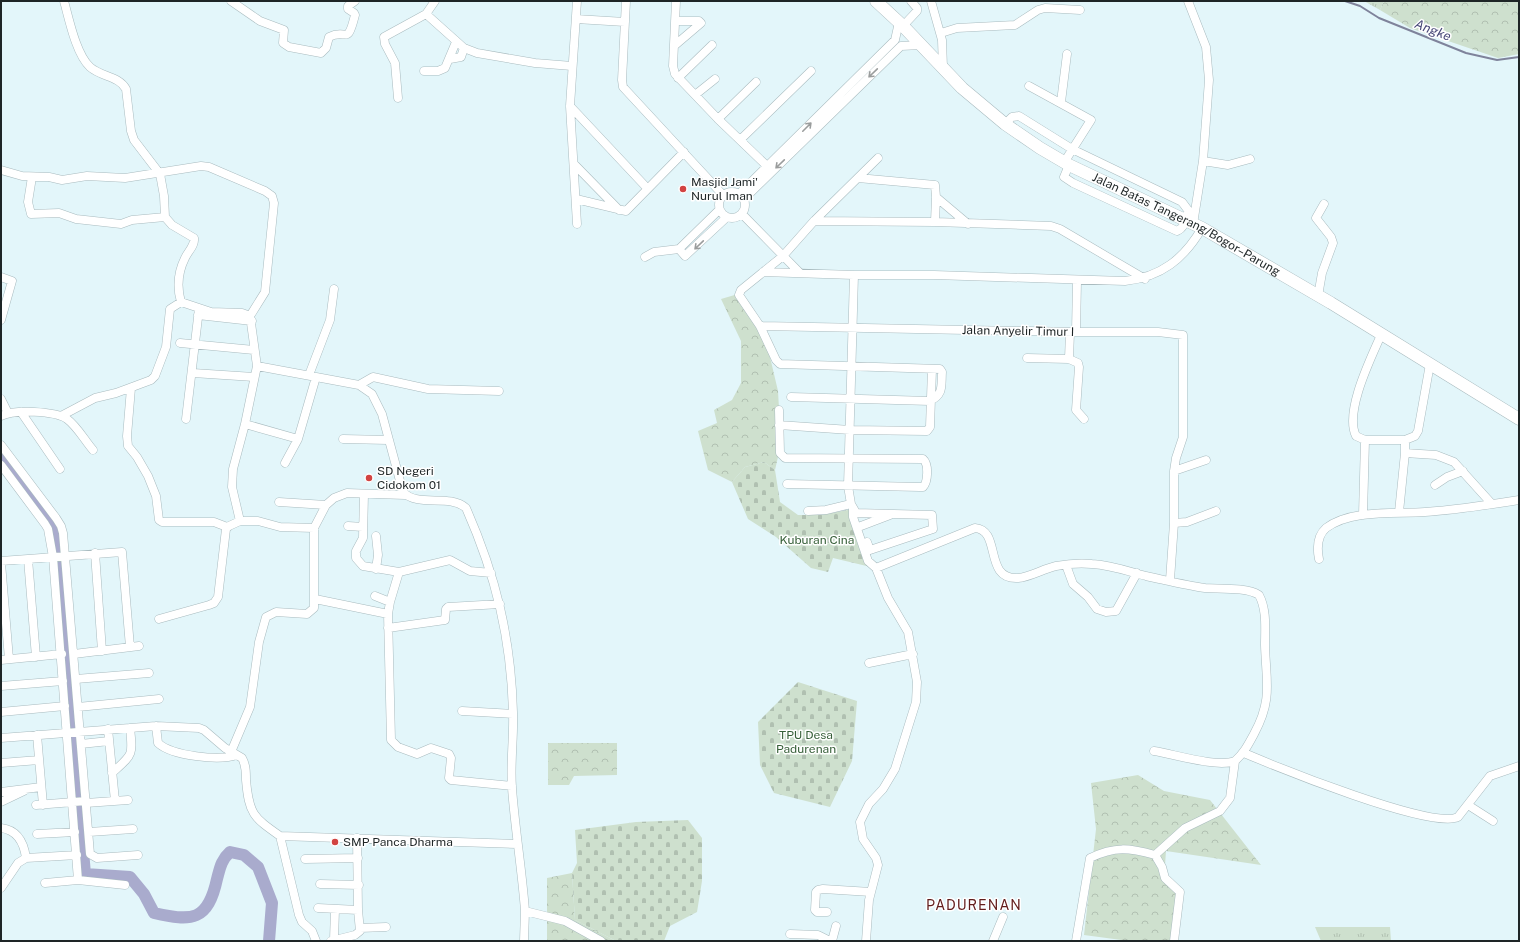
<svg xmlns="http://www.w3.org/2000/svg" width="1520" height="942" viewBox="0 0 1520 942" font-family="'Public Sans',sans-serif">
<defs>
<pattern id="grass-tufts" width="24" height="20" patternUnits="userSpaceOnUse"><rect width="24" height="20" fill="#cee0ce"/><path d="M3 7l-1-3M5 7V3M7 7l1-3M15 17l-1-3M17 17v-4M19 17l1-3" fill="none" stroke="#b0c0b1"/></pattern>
<pattern id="forest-crowns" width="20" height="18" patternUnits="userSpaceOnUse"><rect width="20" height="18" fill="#cee0ce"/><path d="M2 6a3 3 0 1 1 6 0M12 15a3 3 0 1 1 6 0" fill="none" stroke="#b0c0b1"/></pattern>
<pattern id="cemetery-stones" width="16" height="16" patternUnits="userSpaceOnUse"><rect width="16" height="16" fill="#cee0ce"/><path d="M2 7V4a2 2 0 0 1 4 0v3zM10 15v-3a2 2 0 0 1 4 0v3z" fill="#b0c0b1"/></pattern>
</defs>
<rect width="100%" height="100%" fill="#e3f6fa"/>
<path fill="url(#grass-tufts)" d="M1364,1H1384L1380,10Z
M1315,927H1390L1391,941H1321Z"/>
<path fill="url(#forest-crowns)" d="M1384,1H1519V54L1498,58L1410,28L1380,10Z
M738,294L766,340L778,391L781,444L775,470L764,462L745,467L732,482L708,470L698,431L717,423L714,410L732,400L741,383V341L721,299Z
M548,743H617V775L574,776L569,785H548Z
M1138,775L1164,791L1210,800L1261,865L1166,851L1164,880L1179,892L1177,941H1129L1084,935L1096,829L1091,783Z
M572,873L575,920L616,941H547V878Z"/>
<path fill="url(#cemetery-stones)" d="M764,462L775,470L780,502L798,515H820L853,509L875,568L833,558L828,572L811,568L776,537L748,519L732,482L745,467Z
M798,682L857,701L852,761L830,807L774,793L760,765L758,722Z
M688,820L702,838V881L697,912L670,926L664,941H616L575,920L572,873L577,863L575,830L636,822Z"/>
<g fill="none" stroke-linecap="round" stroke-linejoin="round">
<path stroke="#7f839b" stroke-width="2" d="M1345,1L1360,6L1379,18L1466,53L1497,60L1519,57"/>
<path stroke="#a9abcd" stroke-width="12" d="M1,456L53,525L56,534L85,874L130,877L144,894L154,913C192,922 208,921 217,879C220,868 221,860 230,852L244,855L258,867L272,903L269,941"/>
<defs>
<path id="street" d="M64,1C69,19 76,54 90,67C101,77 119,76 126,89L131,131L134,140L160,174L164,196L165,217L172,225L194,238C195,246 188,251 185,258C178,272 177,288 181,302L211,312L242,313L250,316L257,366L359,385L372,394L382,414L403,492C418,508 449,493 466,508C496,576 511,638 513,712C514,738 510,763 512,788C515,829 522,870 525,911L565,921L601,941
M231,1L260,21L284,30L283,43L289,47L321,53L326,48L329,37C347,28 347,47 355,15L354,13L348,9V6L355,1
M577,1L570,106L577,224
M626,1L622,80L623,87L723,195
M676,1L673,66L675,74L718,119L767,166
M931,1L942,40L943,68
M1188,1L1206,47L1209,80L1203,161L1193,224
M426,14L464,48L477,53L535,63L572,66
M576,19L625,22
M903,26L917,11V8L911,1
M941,33L957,28L1015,25L1038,10L1045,8L1080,10
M674,46L701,23L699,21H675
M450,59L461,57L464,48
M424,71H438L445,68L456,42
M678,78L712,45
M1029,86L1091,120L1065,161
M695,95L715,79
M398,98L395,63L385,44L384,37L426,14L435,1
M1061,102L1067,54
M570,106L647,188
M718,119L756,82
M1005,124L1012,117L1019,116L1072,149L1182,202L1188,210C1187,218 1185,228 1177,231L1073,183L1064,177L1069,165
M740,140L811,71
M1203,161L1228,165L1250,159
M574,164L619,210
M1,170L22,176L49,177L62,180L87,176L125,178L201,166L209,167L265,191L272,196L274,203L265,292L250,316
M32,177L28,202L31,214L59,213L76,219L121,224L132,220L165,217
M858,178L935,185L936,197L935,222
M719 205a13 13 0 1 1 26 0a13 13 0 1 1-26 0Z
M739,194L895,40L899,22
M936,197L968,224
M576,199L626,211L684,152
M744,199L901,46L921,45
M719,210L679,249L685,256L727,217
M742,214L800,273
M814,221L935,222L1051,226L1060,229L1145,279
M645,257L654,252L679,249
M763,272L854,275H934L1125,281C1161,277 1184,259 1202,228
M854,275L848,486L851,504L855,511
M1,277L12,281L1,320
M1318,296L1322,273L1333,243L1331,237L1316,218L1324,204
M198,315L252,321
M760,326L1076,332H1158L1183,335V437L1176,458L1174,471V523L1170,580
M1070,332L1069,359L1078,363L1079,367L1076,410L1084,419
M1076,332L1077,281
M1381,335C1371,358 1344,412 1356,436L1365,440H1405V453L1436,455L1454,462L1491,503
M180,343L254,350
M1027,358L1069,359
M193,373L254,377
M309,375L330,320L334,289
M359,385L373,377L428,389L499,391
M131,388L127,436L128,446L137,457L148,476L156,496L159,520L162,522H214L227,527
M791,397L930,401C944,394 941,386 942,372L940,369L780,364L776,360L760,326L739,295L741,290L783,256L814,221L878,158
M1,399L8,413
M779,410L780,453L785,458L923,459C929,464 928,482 923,487H920L787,484
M21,412L60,469
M1,416C14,409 55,411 67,419C77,426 85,441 93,450
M61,416L95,398L116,393L151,380L155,376L166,347L170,309L181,302
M186,419L199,309
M245,424L298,439
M779,425L850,430L927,431L930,427L932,369
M343,439L388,440
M1405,440L1415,436L1418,431L1430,364
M1,445L56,518L61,526L63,533L90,854L97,858L138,855
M285,463L298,439L316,377
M1,465L45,524L48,529L53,557L78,880
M1174,471L1206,460
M1435,485L1447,477L1463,471
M364,494L363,538L356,551V558L363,566L399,572L390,602L388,614L391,740L398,747L417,754L431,748L449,754L451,758L449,778L451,780L512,786
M279,502L326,505
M853,508V517L868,561L876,568L888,598L908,632L917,682L916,702L895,769L883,789L869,804L860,822L863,839L876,858L878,865L869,900L866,941
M808,511L826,510L851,504
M1399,512L1405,453
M856,513L932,515L933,529L870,550L867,542
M1363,515L1365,440
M240,521H258L280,527L314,528
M1174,523L1187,522L1216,511
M348,526L363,527
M861,526L890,515
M95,553L102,651
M28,559L36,657
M1319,559C1317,549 1317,536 1326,528C1351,509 1395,514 1425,512C1456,510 1488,505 1519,500
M1,561L122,552L130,647
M1,563L9,659
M1066,565L1073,584L1088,597L1097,609L1106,612L1116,611L1137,573
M876,568L975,528C1002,530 983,580 1018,578C1030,577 1043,569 1056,566C1067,564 1081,563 1092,564C1111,565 1127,571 1146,576C1165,580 1185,585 1205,588C1220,589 1247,587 1259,595C1267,610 1265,628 1265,645C1266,682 1273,699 1254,734C1248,745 1244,753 1235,761L1230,798L1220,811L1185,828L1155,855C1129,848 1115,846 1090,858L1076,941
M376,569L378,555L376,536
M399,572L450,560L470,571L491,573
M375,596L390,602
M315,599L388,614
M159,619L209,605L214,603L218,597L226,529L229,526L240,521L232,487L233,469L245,424L257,366
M388,628L445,620L446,609L448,607L500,604
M74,654L139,646
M1,660L62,654
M869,663L913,654
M76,679L149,673
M1,686L63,681
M78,707L159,699
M462,711L513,714
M1,712L65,706
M156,726L158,743C172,756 219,761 237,755
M108,729L115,801
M37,735L43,805
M1,738L156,726L199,728L204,730L225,748L242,758C246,765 246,772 246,780C249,814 253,817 280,836L517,844
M81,744L109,741
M1154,751C1174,754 1217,768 1235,761
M231,752L250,707L259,642L266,617L276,612L307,614L314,608V528L326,505L334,498L347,493L405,495
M1244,753C1277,767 1432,830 1458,817L1490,776L1519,766
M1,763L39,760
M112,773C133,754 133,756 130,728
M1,792L41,787
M1,802L24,791
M86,803L128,800
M36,805L86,801
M1468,805L1493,821
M1,828C18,830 24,843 26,858
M89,832L133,829
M37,834L75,832
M280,836L299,915L302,922L312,931L316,941
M1155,855L1162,867L1165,878L1180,892L1174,941
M305,859L358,858
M45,883L78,880L125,885
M320,884L359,885
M1,888L18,863L26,858L77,855
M318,908L358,910
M827,912H817L815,910L816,892L818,890L823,889L871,892
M360,928L386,927
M790,934L818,935L830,941
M334,940L335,909
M331,941L355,935L360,931L358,910L357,838
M524,941L525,911
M832,941L836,926
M993,941L1003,917"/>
<g id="primary">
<path id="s1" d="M876,1L903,26L962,88L1005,124L1040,148L1069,165L1202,228L1331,303L1519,419"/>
</g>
</defs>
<use href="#street" stroke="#a9bbbf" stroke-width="9"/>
<use href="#primary" stroke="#a9bbbf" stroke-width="13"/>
<use href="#street" stroke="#fff" stroke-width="8"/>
<use href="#primary" stroke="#fff" stroke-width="12"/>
</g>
<defs><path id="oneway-shaft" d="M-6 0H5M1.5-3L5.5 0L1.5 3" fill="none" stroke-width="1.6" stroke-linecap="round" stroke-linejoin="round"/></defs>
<g stroke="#9a9d9d">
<use href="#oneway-shaft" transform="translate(873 73) rotate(136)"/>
<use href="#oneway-shaft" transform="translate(807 127) rotate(-45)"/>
<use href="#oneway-shaft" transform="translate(780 164) rotate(136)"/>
<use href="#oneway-shaft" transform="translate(699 245) rotate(136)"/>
</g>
<g fill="#d24341" stroke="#fff" stroke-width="1.5">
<circle cx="683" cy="189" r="4"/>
<circle cx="369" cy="478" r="4"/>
<circle cx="335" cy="842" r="4"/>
</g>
<g text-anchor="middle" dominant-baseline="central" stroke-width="3" stroke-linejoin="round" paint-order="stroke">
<g font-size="12" fill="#1e2526" stroke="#fff" text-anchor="start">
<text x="691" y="182">Masjid Jami'<tspan x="691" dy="14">Nurul Iman</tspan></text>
<text x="377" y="471">SD Negeri<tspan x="377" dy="14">Cidokom 01</tspan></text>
<text x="343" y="842">SMP Panca Dharma</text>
</g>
<g font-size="12" fill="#1e2526" stroke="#fff">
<text stroke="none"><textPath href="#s1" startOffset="386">Jalan Batas Tangerang/Bogor–Parung</textPath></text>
<text transform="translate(1018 331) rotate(1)">Jalan Anyelir Timur I</text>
</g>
<g font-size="12" fill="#365f38" stroke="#fff">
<text x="817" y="540">Kuburan Cina</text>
<text x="806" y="735">TPU Desa<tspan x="806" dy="14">Padurenan</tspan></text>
</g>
<g font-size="13" font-style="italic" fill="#484878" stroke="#fff">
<text transform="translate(1433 30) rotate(22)">Angke</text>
</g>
<g font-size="14" letter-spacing="1" fill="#621d1c" stroke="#fff">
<text x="974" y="905">PADURENAN</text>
</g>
</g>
<rect width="1520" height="942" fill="none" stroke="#1e2526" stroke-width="4"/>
</svg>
